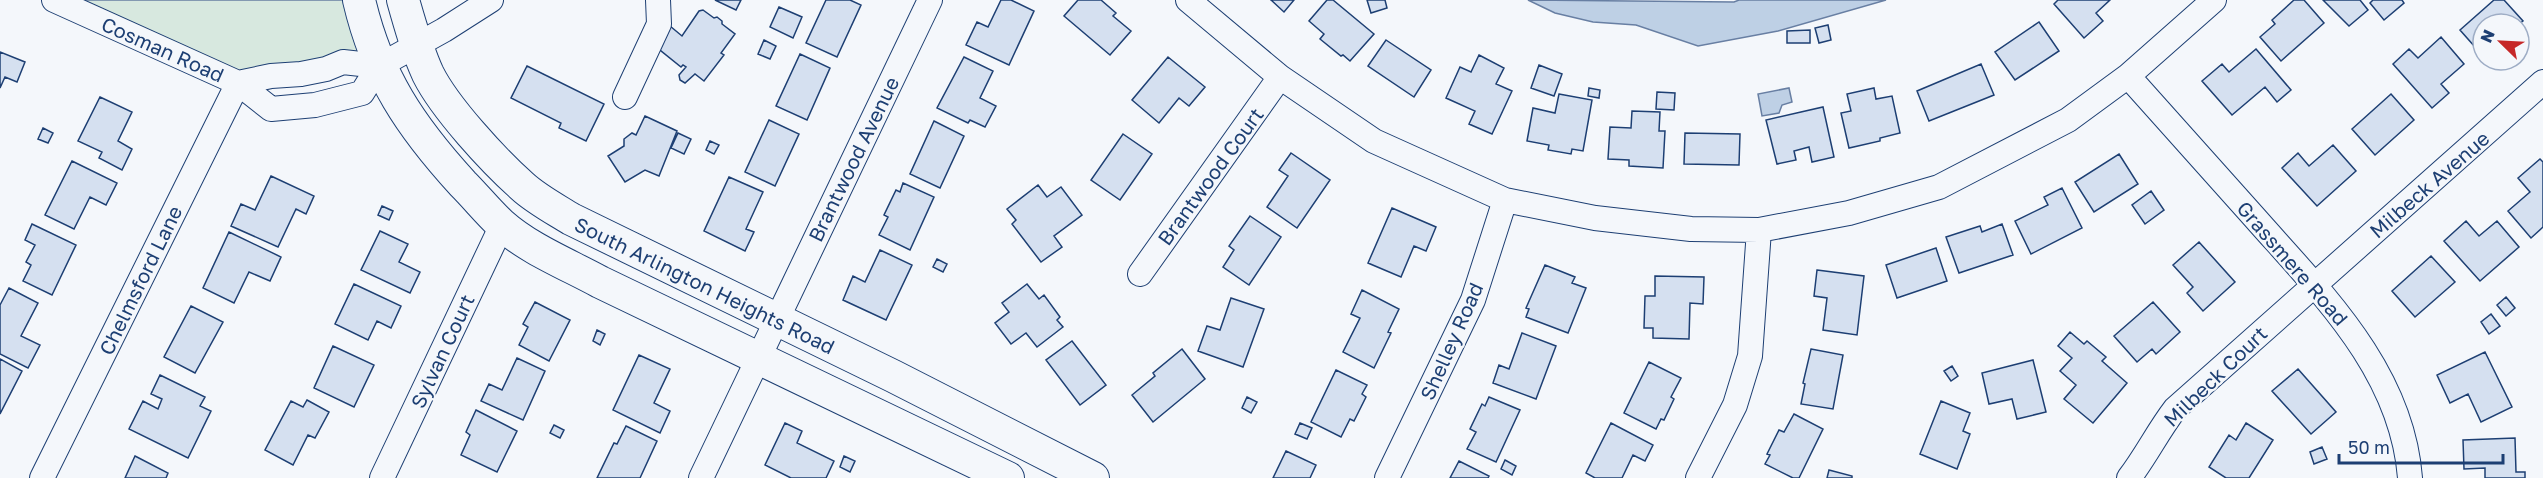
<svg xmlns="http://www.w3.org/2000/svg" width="2543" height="478" viewBox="0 0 2543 478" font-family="'Golos Text',sans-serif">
<rect width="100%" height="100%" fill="#f4f7fb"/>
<path fill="#d7e8df" stroke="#687fa3" stroke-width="1.5" d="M53,0H359L379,66L238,83Z"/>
<path fill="#bed0e5" stroke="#687fa3" stroke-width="1.5" d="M1528,0L1734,2L1739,0H1886L1778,31L1698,46L1636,25L1593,22L1555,13Z
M1789,88L1792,102L1782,105L1779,113L1762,116L1758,94Z"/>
<path fill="#d5e0f0" stroke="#1d3f73" stroke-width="1.5" d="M715,0H741L736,10Z
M826,0H850L861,5L837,57L806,43Z
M1001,0H1011L1034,11L1009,65L966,45L977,22L988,27Z
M1078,0H1101L1116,13L1113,16L1131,31L1110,55L1064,16Z
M1271,0H1294L1284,12Z
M1327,0H1333L1374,34L1350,61L1343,55L1341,56L1320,39L1324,34L1309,21Z
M1367,0H1385L1387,8L1371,13Z
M2058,0H2110L2096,13L2103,21L2084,38L2054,4Z
M2294,0H2304L2324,23L2281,61L2260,37L2275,24L2272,20Z
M2323,0H2360L2368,10L2349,26Z
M2373,0H2402L2404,3L2384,20L2370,3Z
M2494,0H2504L2523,21L2519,24H2483V56L2460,30Z
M779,7L802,17L793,38L770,27Z
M703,10L714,18L717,17L722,21V24L735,34L721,53L724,55L704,81L695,74L685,83L680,80L679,75L686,67L683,65L681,67L655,46L670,26L682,36L699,11Z
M2039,22L2059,51L2015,80L1995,52Z
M1828,25L1831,40L1819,43L1815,28Z
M1810,30V43H1787V31Z
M2441,37L2464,64L2441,84L2449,93L2432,108L2393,64L2409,49L2418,58Z
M764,40L776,46L770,59L758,54Z
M1386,40L1431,70L1414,97L1368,66Z
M2256,49L2291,90L2277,102L2265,87L2232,115L2202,81L2222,64L2229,72Z
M0,52L25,62L17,82L5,77L0,88Z
M800,54L830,68L807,120L776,106Z
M1479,55L1504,68L1496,84L1512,91L1492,134L1469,124L1475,111L1446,98L1460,67L1471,72Z
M964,57L993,71L980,98L996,106L985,127L970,120L968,123L937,108Z
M1168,57L1205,87L1189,106L1179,98L1159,123L1132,100Z
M1981,64L1994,95L1929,121L1917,91Z
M1539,65L1562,74L1554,96L1531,88Z
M527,66L604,104L586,141L559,128L561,123L511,98Z
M1589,88L1600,90L1599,98L1588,96Z
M1874,88L1876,99L1892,96L1900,133L1880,138V141L1849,148L1841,113L1851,111L1847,94Z
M1657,92L1675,93L1674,110L1656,109Z
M1559,94L1592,100L1583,151L1572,149L1571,154L1548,150L1549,145L1527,141L1533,108L1555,113Z
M2391,94L2414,120L2375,155L2352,129Z
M100,97L132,112L118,141L132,149L122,170L99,158L102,152L78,141Z
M1823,107L1834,157L1812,162L1809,147L1794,151L1796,160L1777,164L1766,120Z
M1632,111L1660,112L1659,131H1665L1663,168L1629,166V160L1608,159L1610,127L1631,128Z
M645,116L677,131L659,176L645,170L625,182L608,156L624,146V139L632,133L636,135Z
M769,120L799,134L775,186L745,172Z
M934,121L964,136L940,188L910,174Z
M43,128L53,133L48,143L38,139Z
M678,133L691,139L684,154L671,148Z
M1685,133L1740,134L1739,165L1684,164Z
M1123,134L1152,154L1120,200L1091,180Z
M710,141L719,145L714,154L706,150Z
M2333,145L2356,171L2317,206L2282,168L2298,153L2309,166Z
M1291,153L1330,180L1297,228L1267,207L1288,176L1279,170Z
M2119,154L2138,184L2094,212L2075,182Z
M2540,159L2543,162V227L2531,238L2508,211L2530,192L2518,178Z
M72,161L117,183L106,205L90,197L74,229L45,215Z
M271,176L314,196L306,214L296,209L278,247L231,226L241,204L255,210Z
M729,177L763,192L746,229L754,232L745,251L704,231Z
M903,183L934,197L910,250L879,235L888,217L884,215L896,190L900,192Z
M1038,185L1047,197L1061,187L1082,215L1054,236L1062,247L1041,262L1012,224L1016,220L1007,209Z
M2062,188L2082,228L2031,254L2015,221L2048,205L2044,197Z
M2151,191L2164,210L2145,224L2132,205Z
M382,206L393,211L389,220L378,215Z
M1392,208L1436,227L1426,251L1414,246L1401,277L1368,263Z
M1250,216L1281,237L1249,285L1223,267L1234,250L1229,246Z
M2466,221L2479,236L2497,221L2519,247L2480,281L2444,241Z
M32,224L76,245L52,295L23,281L31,265L26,262L35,245L25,240Z
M2002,224L2013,255L1959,273L1946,237L1980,226L1982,232Z
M380,231L408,244L399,262L420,272L410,293L361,270Z
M229,232L281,257L270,281L249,272L234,303L203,288Z
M2199,242L2235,282L2203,311L2187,293L2193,287L2173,265Z
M1936,248L1947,281L1897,298L1886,265Z
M880,250L912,265L886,320L843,300L853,276L865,282Z
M2431,256L2455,282L2415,317L2392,291Z
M937,259L947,264L943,272L933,267Z
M1545,265L1575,277L1572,283L1586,288L1568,333L1526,317L1529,309L1526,308Z
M1817,270L1864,276L1857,335L1823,330L1827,298L1814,296Z
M1655,276L1704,277L1703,304L1690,303L1689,339L1653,338V328H1644L1645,296H1655Z
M354,284L401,306L391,328L377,321L368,340L335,324Z
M1027,284L1039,299L1044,295L1060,317L1057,320L1063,327L1037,347L1026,333L1011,344L995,323L1009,312L1002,303Z
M9,288L38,303L21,336L40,345L28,368L0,354V305Z
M1362,290L1399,309L1388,332L1391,333L1374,368L1343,352L1360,318L1351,314Z
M2506,297L2515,308L2506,316L2497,305Z
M1231,298L1264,309L1243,367L1198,351L1207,326L1220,330Z
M535,302L570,320L549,361L519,345L528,327L523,324Z
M2153,302L2180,332L2156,354L2152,349L2137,362L2114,336Z
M191,306L223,322L195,373L164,357Z
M2491,314L2500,326L2489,334L2481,322Z
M597,330L605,334L600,345L593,341Z
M2070,332L2084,344L2087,341L2106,357L2102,361L2127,383L2093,423L2064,399L2076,385L2060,371L2072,358L2058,346Z
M1522,333L1556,346L1536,399L1493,383L1499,365L1509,369Z
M1072,341L1106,385L1080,405L1046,360Z
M333,346L374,365L354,407L314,388Z
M1182,349L1205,379L1153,422L1132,395L1155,376L1153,373Z
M1811,349L1843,355L1833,409L1801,404L1805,384L1803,383Z
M2485,352L2512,407L2481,422L2468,394L2450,403L2437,375Z
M639,355L670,369L654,403L670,411L660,433L613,410Z
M517,358L545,371L523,420L481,401L489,384L502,390Z
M0,359L22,371L0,414Z
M2033,360L2046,412L2017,419L2012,399L1989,404L1982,373Z
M1649,362L1681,378L1671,397L1674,399L1664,420L1661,419L1656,429L1624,413Z
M1952,366L1958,376L1951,381L1944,371Z
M2298,369L2336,412L2311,434L2272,391Z
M1336,370L1367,385L1362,394L1366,397L1354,421L1350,419L1341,437L1311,422Z
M160,375L205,397L200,406L211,411L188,458L129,429L143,401L158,409L162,399L151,394Z
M1247,397L1257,402L1251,413L1242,408Z
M1489,397L1520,410L1496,462L1467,449L1476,432L1470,429L1482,404L1485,406Z
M307,400L329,412L315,438L308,435L293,465L265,450L291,401L303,407Z
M1941,401L1970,413L1963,431L1970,434L1957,469L1920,454Z
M476,410L517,431L497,472L461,455L470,435L466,432Z
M1794,414L1823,429L1799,478H1793L1765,464L1770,455L1767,454L1779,430L1784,432Z
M785,423L802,431L797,443L834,461L826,478H791L765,465Z
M1300,423L1312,428L1307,439L1295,434Z
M1611,423L1653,445L1645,461L1633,455L1622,478H1595L1586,473Z
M2246,423L2273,440L2249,478H2226L2209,467L2229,435L2236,440Z
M554,425L564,430L560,438L550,433Z
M626,426L657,441L640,478H597L614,443L617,444Z
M2515,438L2516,472H2525V478H2485V468L2464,469L2463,440Z
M2322,447L2327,459L2314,464L2310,452Z
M1286,451L1316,465L1310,478H1273Z
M135,456L168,473L166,478H125Z
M844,456L855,461L850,472L840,467Z
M1505,460L1516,466L1512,475L1501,469Z
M1459,461L1489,476L1488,478H1450Z
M1829,470L1852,476V478H1827Z"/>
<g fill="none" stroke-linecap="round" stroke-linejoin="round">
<defs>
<path id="minor" d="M54,0L238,83L271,109L315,105L362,93L379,66L444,30L491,0
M1188,0L1280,77L1374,141L1505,200L1595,218L1691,229L1759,230L1849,213L1939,187L2068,120L2128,76L2214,0
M2128,76C2170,123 2213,171 2255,218C2322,294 2402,371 2410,478
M238,83L271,76L301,74L326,69L343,62L379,66
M625,97L659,24L658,0
M1140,274L1280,77
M42,478L238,83
M382,478L502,225
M701,478L930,0
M1387,478L1473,300L1505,200
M1698,478L1735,405L1750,356L1759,230
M2129,478C2146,456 2158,431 2175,409L2543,82"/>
<path id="major" d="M359,0C377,77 410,126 463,184C476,197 488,212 501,224C529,249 567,264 600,282L1008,478
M403,0C410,25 417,50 428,74C445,108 493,160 522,186C536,199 555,209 571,219L893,376L1093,478"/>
</defs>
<use href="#minor" stroke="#1d3f73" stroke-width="26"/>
<use href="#major" stroke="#1d3f73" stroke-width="34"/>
<use href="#minor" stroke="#f4f7fb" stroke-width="24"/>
<use href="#major" stroke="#f4f7fb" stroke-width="32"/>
</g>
<g text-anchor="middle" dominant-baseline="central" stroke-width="4.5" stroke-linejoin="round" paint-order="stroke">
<g font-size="20" fill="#1d3f73" stroke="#f4f7fb">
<text transform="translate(163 49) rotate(24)">Cosman Road</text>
<text transform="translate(853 159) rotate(-64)">Brantwood Avenue</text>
<text transform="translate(1210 176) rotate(-54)">Brantwood Court</text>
<text transform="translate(2429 184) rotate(-41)">Milbeck Avenue</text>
<text transform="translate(2293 263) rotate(49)">Grassmere Road</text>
<text transform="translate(140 280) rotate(-64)">Chelmsford Lane</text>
<text transform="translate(705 285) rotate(26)">South Arlington Heights Road</text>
<text transform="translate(1451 341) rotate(-66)">Shelley Road</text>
<text transform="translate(442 351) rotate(-65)">Sylvan Court</text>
<text transform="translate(2215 376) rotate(-44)">Milbeck Court</text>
</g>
</g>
<g transform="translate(2501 42) rotate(294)"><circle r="28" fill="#f4f7fb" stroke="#9eadc5" stroke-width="1.5"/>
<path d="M0-4.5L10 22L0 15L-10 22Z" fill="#c62828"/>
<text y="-9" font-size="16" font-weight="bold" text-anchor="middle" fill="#1d3f73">N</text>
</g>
<path d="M2339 454v9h164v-9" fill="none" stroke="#1d3f73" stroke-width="3"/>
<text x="2348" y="454" font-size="18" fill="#1d3f73" stroke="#f4f7fb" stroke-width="4.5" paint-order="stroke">50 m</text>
</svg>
